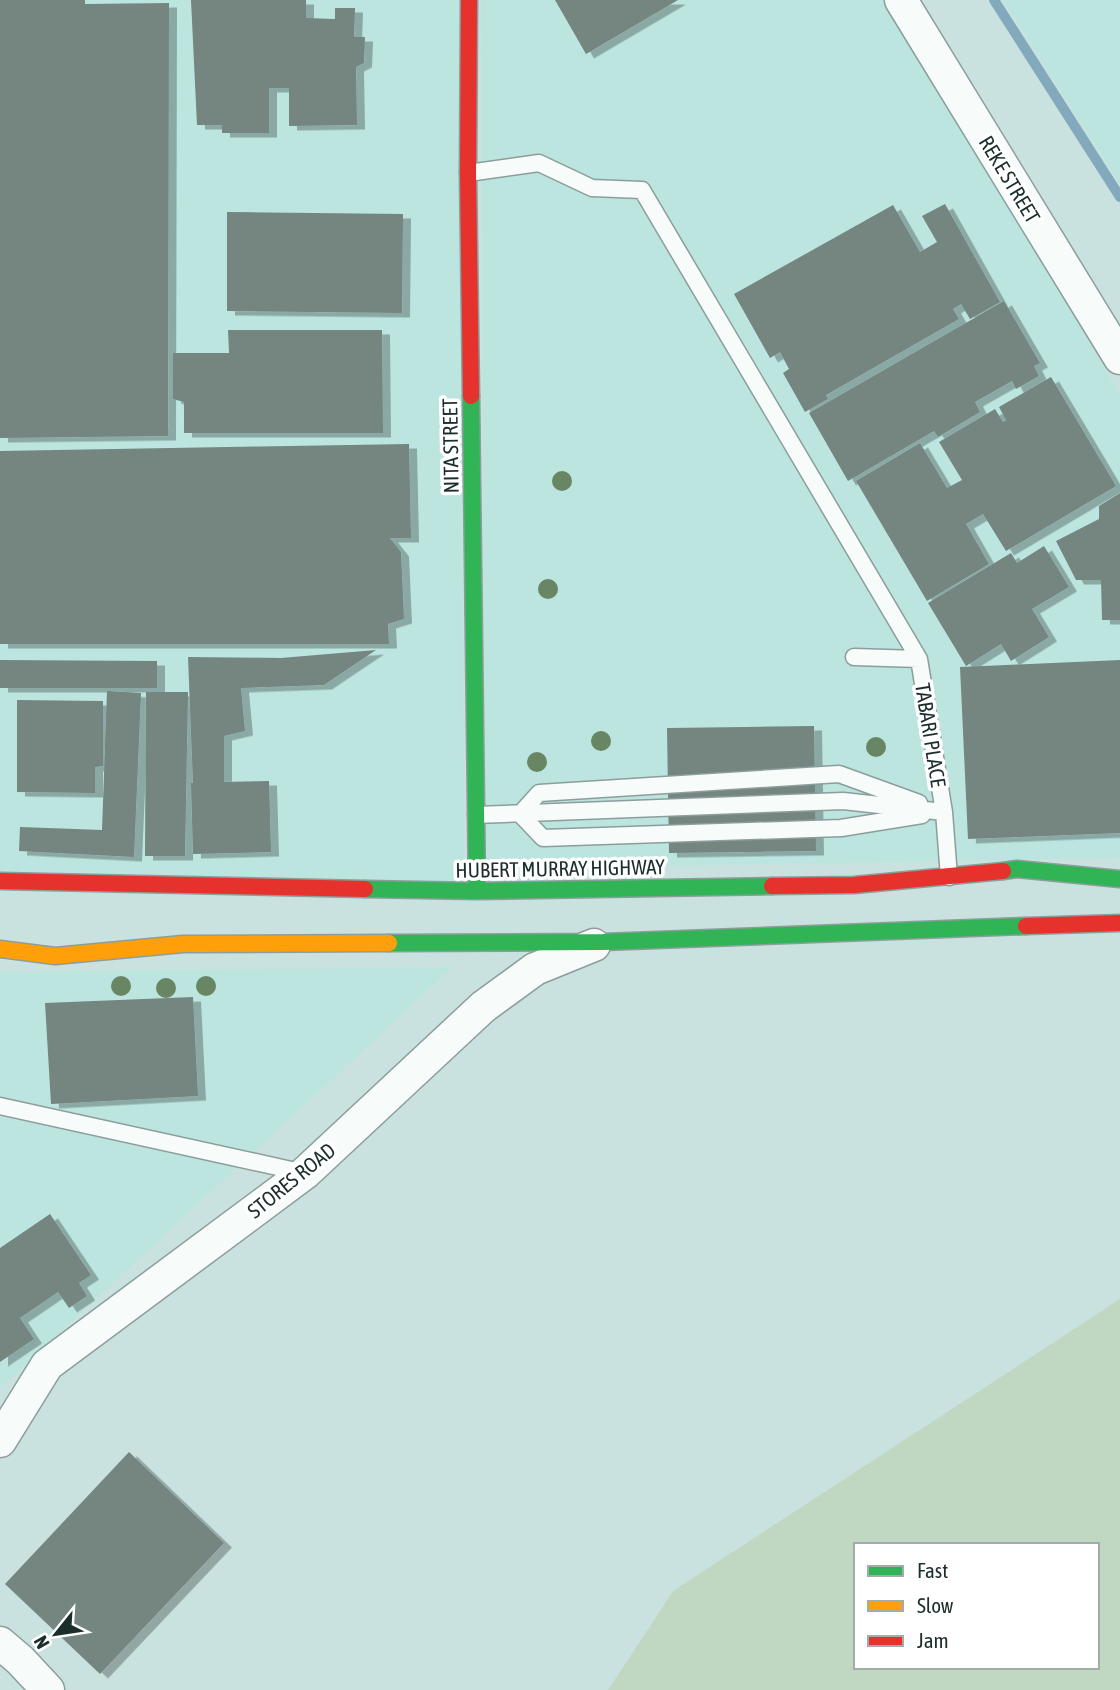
<svg xmlns="http://www.w3.org/2000/svg" width="1120" height="1690" viewBox="0 0 1120 1690" font-family="'Asap Condensed',sans-serif">
<defs>
<filter id="shadow"><feDropShadow dx="8" dy="4.5" stdDeviation="0" flood-color="#0004"/></filter>
</defs>
<rect width="100%" height="100%" fill="#cae2df"/>
<path fill="#bce5e0" d="M0,0H460L464,888L0,881Z
M481,0H891L1120,396V858L484,869Z
M1003,0H1120V184Z
M453,967L0,1388V972Z"/>
<path fill="#c0d8c2" fill-rule="evenodd" d="M1120,1299V1690H608L673,1591ZM856,1545H1097V1667H856Z"/>
<g fill="none" stroke-linecap="round" stroke-linejoin="round">
<path stroke="#83a9bc" stroke-width="10" d="M994,0L1120,197"/>
</g>
<path fill="#748580" filter="url(#shadow)" d="M0,0H85V4L169,3L168,436L0,438Z
M191,0H306V18L335,19V8H355L354,37H365L364,63L356,67L357,125L289,126V88H269V133H222V125H197Z
M555,0H678L586,54Z
M945,204L1000,302L970,319L961,304L953,309L959,319L826,395L828,399L805,412L783,373L789,369L780,352L770,358L734,294L893,205L920,252L937,242L922,216Z
M227,212L403,214L402,313L227,311Z
M1004,301L1040,363L1034,366L1039,376L1016,389L1012,381L975,402L980,412L938,437L934,431L848,481L809,413Z
M228,330H382L383,433H184V402L173,399V353H229Z
M1051,377L1116,486L1006,551L983,514L966,524L989,564L927,601L856,481L920,443L947,488L962,480L939,442L995,409L1003,422L1006,420L999,407Z
M409,444L411,538H390L401,552L404,619L388,624L389,644H0V451Z
M1120,493V620H1102L1101,580H1076L1056,541L1099,519V506Z
M1044,546L1069,587L1032,609L1049,637L1011,661L1001,644L966,666L928,603L1011,553L1017,563Z
M376,650L324,685L241,688L245,731L224,736V782L269,781L271,852L193,854L191,783H193L188,657L281,658Z
M0,660L157,661V688H0Z
M1120,660V833L968,839L960,667Z
M107,691L141,693L134,857L19,851L20,827L102,830Z
M146,692H188L185,856H145Z
M17,700L103,701V766L95,767V793L17,792Z
M814,726L816,851L669,853L667,728Z
M193,997L198,1096L51,1104L45,1003Z
M50,1214L91,1275L79,1283L87,1296L69,1308L58,1292L20,1318L34,1339L0,1362V1248Z
M129,1452L224,1543L100,1674L5,1584Z"/>
<g fill="none" stroke-linecap="round" stroke-linejoin="round">
<defs>
<path id="lane" d="M468,173L539,163L592,188L642,190L919,659L944,812L949,877
M854,657L919,659
M520,814L539,793L839,774L919,803
M520,814L543,838L841,828L922,815
M476,815L843,801L944,812
M0,1106L305,1173"/>
<path id="street" d="M901,0L1120,358
M0,1441L47,1365L305,1173L483,1007L535,969L594,945
M0,1643L20,1660L48,1690"/>
<path id="fast" d="M471,396L477,891
M1003,871L1017,869L1120,879
M365,889L477,891L772,886
M389,943L603,942L1026,926"/>
<path id="slow" d="M0,949L55,956L183,944L389,943"/>
<path id="jam" d="M469,0L468,173L471,396
M0,881L365,889
M772,886L854,885L1003,871
M1026,926L1120,923"/>
</defs>
<use href="#lane" stroke="#8b9e9c" stroke-width="19"/>
<use href="#street" stroke="#8b9e9c" stroke-width="35"/>
<use href="#fast" stroke="#8b9e9c" stroke-width="19"/>
<use href="#slow" stroke="#8b9e9c" stroke-width="19"/>
<use href="#jam" stroke="#8b9e9c" stroke-width="19"/>
<use href="#lane" stroke="#f7fbfa" stroke-width="16"/>
<use href="#street" stroke="#f7fbfa" stroke-width="32"/>
<use href="#fast" stroke="#30b455" stroke-width="16"/>
<use href="#slow" stroke="#ff9f0a" stroke-width="16"/>
<use href="#jam" stroke="#e5322d" stroke-width="16"/>
</g>
<g fill="#688664">
<circle cx="562" cy="481" r="10"/>
<circle cx="548" cy="589" r="10"/>
<circle cx="601" cy="741" r="10"/>
<circle cx="876" cy="747" r="10"/>
<circle cx="537" cy="762" r="10"/>
<circle cx="121" cy="986" r="10"/>
<circle cx="206" cy="986" r="10"/>
<circle cx="166" cy="988" r="10"/>
</g>
<g text-anchor="middle" dominant-baseline="central" stroke-width="7" stroke-linejoin="round" paint-order="stroke">
<g font-size="21" fill="#1c2e2c" stroke="#fff">
<text transform="translate(1010 179) rotate(59)">REKE STREET</text>
<text transform="translate(450 446) rotate(-91)">NITA STREET</text>
<text transform="translate(931 735) rotate(81)">TABARI PLACE</text>
<text transform="translate(560 868) rotate(-1)">HUBERT MURRAY HIGHWAY</text>
<text transform="translate(291 1180) rotate(-39)">STORES ROAD</text>
</g>
</g>
<rect x="854" y="1543" width="245" height="126" fill="#ffffff" stroke="#a4abab" stroke-width="2"/>
<rect x="868" y="1566" width="35" height="10" fill="#30b455" stroke="#a4abab" stroke-width="2"/>
<text x="917" y="1578" font-size="21" fill="#1c2e2c">Fast</text>
<rect x="868" y="1601" width="35" height="10" fill="#ff9f0a" stroke="#a4abab" stroke-width="2"/>
<text x="917" y="1613" font-size="21" fill="#1c2e2c">Slow</text>
<rect x="868" y="1636" width="35" height="10" fill="#e5322d" stroke="#a4abab" stroke-width="2"/>
<text x="917" y="1648" font-size="21" fill="#1c2e2c">Jam</text>
<g transform="translate(56 1634) rotate(240)" stroke="#ffffff" stroke-width="5" paint-order="stroke">
<path d="M0-5L12 26L0 18L-12 26Z" fill="#1c2e2c"/>
<text y="-10" font-size="19" font-weight="bold" text-anchor="middle" fill="#1c2e2c">N</text>
</g>
</svg>
